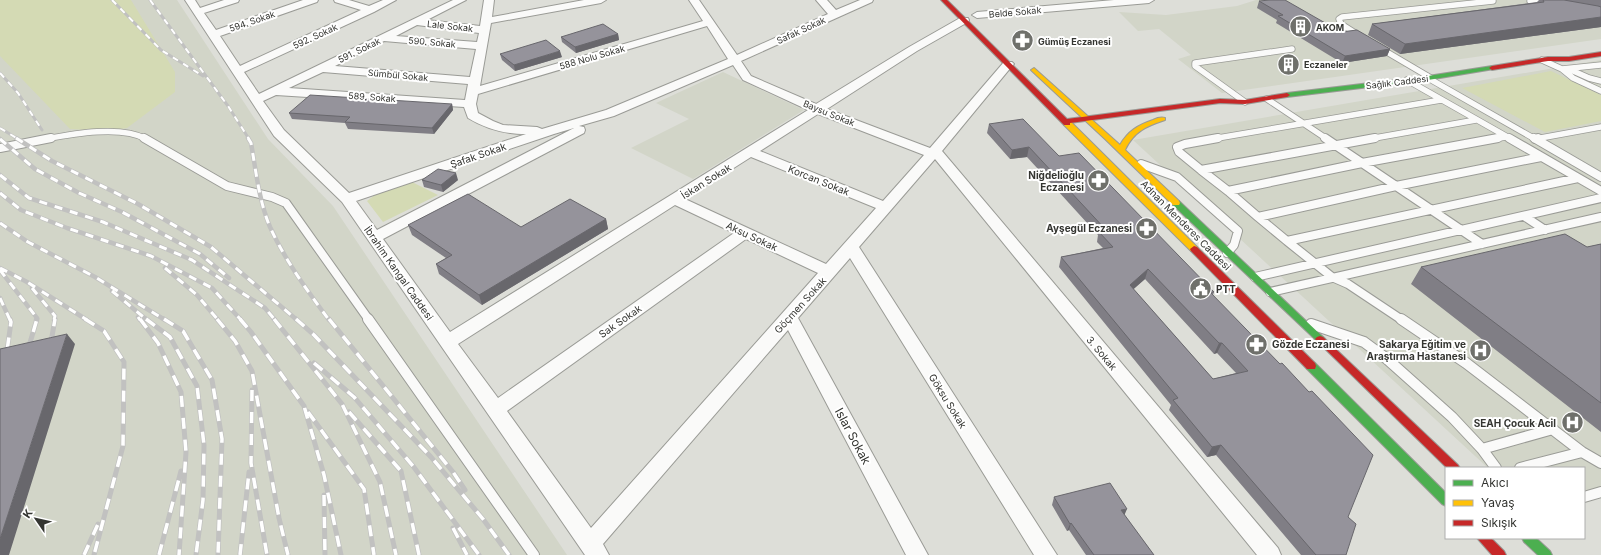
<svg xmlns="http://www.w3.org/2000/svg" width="1601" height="555" viewBox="0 0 1601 555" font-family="Inter,sans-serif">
<rect width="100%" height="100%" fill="#ddded8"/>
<path fill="#d2d5c8" d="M0,0H177L268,139L333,206L567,555H0Z
M1256,0H1601V39L1222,93L1178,59L1191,55L1159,29L1138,31L1119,12L1166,15L1237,6Z
M1601,60V494L1584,497V468H1488L1133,140Z
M723,72L804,110L693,179L631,148L689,119L656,103Z"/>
<path fill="#d4dab4" d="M0,0H131L175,72V92L127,128L109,131L70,129L0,56Z
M1551,71L1601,95V121L1545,132L1462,88Z
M410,181L438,195L383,222L367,201L380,191Z"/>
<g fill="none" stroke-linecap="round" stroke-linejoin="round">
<defs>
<path id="lane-far2" d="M1530,1L1547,4
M1360,36L1341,24L1339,19L1342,17L1493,1
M1380,48L1431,78
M1542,60L1562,69L1601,65
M1562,69L1573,78L1601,91
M1571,70L1589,78L1601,81
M1428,78L1535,139
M1407,80L1511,139
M1267,99L1327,139
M1245,102L1195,66V63L1292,49
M46,139C73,134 121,125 146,139
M1212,139L1441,100
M1369,139L1476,120
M1493,139L1506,137
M1535,139L1601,127"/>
<path id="lane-far1" d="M144,138L227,186L272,197L286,203L369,320
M1218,138L1185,144L1177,147L1179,152L1201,170L1375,138
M1325,138L1482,244
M1509,138L1601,191
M1534,138L1601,177
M1535,139L1538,138
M0,148L51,138
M1141,164L1177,177L1238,231L1234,245L1227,253
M1201,170L1228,191L1362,163L1498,138
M1228,191L1258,217L1396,186L1541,157
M1524,216L1545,230
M1258,217L1287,241L1578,178
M1287,241L1332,277L1348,284L1402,320
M1255,277L1601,198
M1270,292L1601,217"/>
<path id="lane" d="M368,319L534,555
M1401,319L1466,363L1582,452L1601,463
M1311,324L1364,342L1387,359L1452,417L1482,449L1496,468
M1482,449L1553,429
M1520,468L1582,452
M1584,497L1601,492"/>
<path id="street" d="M185,0H195L200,8L224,0H239L238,2L204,13L216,30L303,0H318L317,2L220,36L240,66L361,10L335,2L334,0H349L369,6L383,0H396L374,12L244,72L259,94L453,0H466L427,20L480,26L484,0H494L492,17L584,0H606L601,3L491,23L480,86L703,21L689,0H699L737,55L828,14L816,0H827L836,10L860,0H873L872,2L741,61L751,76L816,104L909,47L960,18H968L969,20L968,22L917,51L827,109L930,148L1004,62H1012L1014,64L1012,66L942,151L1278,548L1281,555H1257L935,159L859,247L1057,555H1034L850,258L798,318L928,555H906L788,330L603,544L609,555H585L342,202L274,136ZM417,25L479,33L477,42L396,36ZM707,26L728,59L606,110L542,129L537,127L503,125L493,121L478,113L476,104L478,94ZM384,41L476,49L470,77L335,66ZM733,65L743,80L808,110L450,332L383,239L584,133L585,130L584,127L579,126L614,116ZM323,72L468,84L465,100L289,88ZM276,95L464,107L468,118C486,129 504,134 526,134L349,193L284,130L263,101ZM818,114L924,155L883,201L760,151ZM574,128L377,230L356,201L554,134ZM751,157L876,208L826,264L685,199ZM675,205L734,233L498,398L458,344ZM746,239L818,273L591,528L507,411Z
M1114,0H1154L1149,3L977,18L972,15L977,12Z"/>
<path id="fast" d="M1492,66L1494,67V69L1428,80L1287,97L1284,95L1287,93L1428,76Z
M1173,201H1179L1323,337L1325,339L1323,341H1317L1173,205L1172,203Z
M1311,362L1315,363L1446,493V506L1442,504L1307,369L1306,366L1307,363Z
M1522,538H1536L1550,551L1552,555H1538L1524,542Z"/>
<path id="slow" d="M1034,68L1120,145C1128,131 1138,125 1153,120C1157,118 1161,117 1165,118V120C1147,126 1134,131 1125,150L1179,201L1180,203L1179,205H1173L1105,139L1032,71L1031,70Z
M1064,121H1070L1197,247L1198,249L1197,251H1191L1064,125Z"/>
<path id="jam" d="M941,0H947L1067,119L1220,99L1245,100L1287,93L1290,95L1287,97L1245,104L1220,103L1070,123V125H1064Z
M1601,52V56L1569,61H1548L1492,70L1489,68L1492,66L1548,57H1569Z
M1194,246L1197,247L1315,363L1316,366L1315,369H1307L1191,251L1190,249Z
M1320,336L1323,337L1458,465L1460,468H1447L1317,341L1315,339L1317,337Z
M1477,538H1491L1504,551L1506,555H1492Z"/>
</defs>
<use href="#lane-far2" stroke="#9a9b96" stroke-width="7"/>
<use href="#lane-far1" stroke="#9a9b96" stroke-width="10"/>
<use href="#lane" stroke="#9a9b96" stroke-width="12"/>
<use href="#street" stroke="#9a9b96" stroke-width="2"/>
<use href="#fast" stroke="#9a9b96" stroke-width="2"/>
<use href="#slow" stroke="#9a9b96" stroke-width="2"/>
<use href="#jam" stroke="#9a9b96" stroke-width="2"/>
<use href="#lane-far2" stroke="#fafaf9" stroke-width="5.5"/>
<use href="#lane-far1" stroke="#fafaf9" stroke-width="8"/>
<use href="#lane" stroke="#fafaf9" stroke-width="10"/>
<use href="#street" fill="#fafaf9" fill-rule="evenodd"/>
<use href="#fast" fill="#4caf50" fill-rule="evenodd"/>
<use href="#slow" fill="#ffc107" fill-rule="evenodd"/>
<use href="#jam" fill="#c62828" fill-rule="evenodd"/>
<defs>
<path id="rail-far2" d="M112,0L161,50L203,76
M150,0L228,106L249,139
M0,73L18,93L42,130
M0,128L18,139"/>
<path id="rail-far1" d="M16,138L52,161L138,204L211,247L297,320
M248,138L251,143C256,171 259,201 270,227C286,262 307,290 329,320
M0,139L35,169L79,193L122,212L200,254L229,278
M0,175L29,198L103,222L192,260L265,308L275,320
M0,193L21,210L67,228L151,256L212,288L241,320
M0,223L28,242L95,277L165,320
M0,268L27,282L87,320
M165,268L197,295L218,320
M0,270L37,318L36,320
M32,288L55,316L54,320
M112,291L147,320
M0,298L10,320
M138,317L140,320"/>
<path id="rail" d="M85,319L104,331L124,362L123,446L94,555
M140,319L158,343L181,392L186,452L179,555
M146,319L170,337L197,386L204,445L203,500L196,555
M164,319L183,331L212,380L222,439L218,555
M217,319L235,341L252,371L279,518L288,555
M240,319L251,332L304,406L324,475L341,555
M274,319L342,404L380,482L396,555
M296,319L314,335L431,457L483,519L509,555
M329,319L453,472L465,490
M50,348L55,319
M27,353L37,319
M314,363L354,397L413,466L479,555
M0,369L7,351L11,322L10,319
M252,390L251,463L267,555
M308,412L364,489L374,555
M349,412L401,471L419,555
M324,495L325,555
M453,528L467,555
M84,555L98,524
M159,555L181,471
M240,555L249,472"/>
</defs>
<use href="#rail-far2" stroke="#c1c1c0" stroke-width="3"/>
<use href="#rail-far1" stroke="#c1c1c0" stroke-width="4.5"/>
<use href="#rail" stroke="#c1c1c0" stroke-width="5"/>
<use href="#rail-far2" stroke="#fff" stroke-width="2" stroke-dasharray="6" stroke-linecap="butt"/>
<use href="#rail-far1" stroke="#fff" stroke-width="3" stroke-dasharray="8" stroke-linecap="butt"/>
<use href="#rail" stroke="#fff" stroke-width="3.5" stroke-dasharray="11" stroke-linecap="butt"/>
</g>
<path fill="#807e85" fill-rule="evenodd" d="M1539,0H1601V27L1400,54L1368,35L1372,24L1537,2Z
M1259,1L1341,32L1390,49L1387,56L1342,63L1276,23L1277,20L1257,8Z
M618,34L619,40L576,53L562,42L561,37Z
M500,54L562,57L515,71L502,60Z
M452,104L453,110L434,134L348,129L345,123L292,119L289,113Z
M989,124L1059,156L1214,292L1213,295L1348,517L1346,555H1301L1216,455L1207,457L1169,410L1171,405L1059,267L1061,257L1103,248L1097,242L1098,235L1027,157L1010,159L987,133ZM1145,279L1214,354L1217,353L1236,373L1213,379L1133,289Z
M422,180H458L443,192L424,187Z
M606,219L608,229L482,305L439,274L436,264L446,258L412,235L408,225L521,227Z
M1601,244V432L1411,284L1421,267L1587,247Z
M1054,497L1124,515L1154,555H1086L1069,530L1067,531L1052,505Z"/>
<path fill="#68676c" d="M1601,17V27L1400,54L1405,44Z
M618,34L619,40L576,53L575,47Z
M1390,49L1387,56L1342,63L1345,56Z
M560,51L562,57L515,71L514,65Z
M452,104L453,110L434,134L432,128Z
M1029,147L1027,157L1010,159L1012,150Z
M456,173L458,180L443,192L441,185Z
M606,219L608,229L482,305L479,295Z
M1148,269L1145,279L1127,295L1130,285Z
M67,334L75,344L9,555H0V539Z
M1219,343H1222L1217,353L1214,354Z
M1221,445L1216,455L1207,457L1212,447Z
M1127,509L1124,516L1121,510Z
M1071,523L1069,530L1067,531L1070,524Z"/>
<path fill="#95939b" stroke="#68676c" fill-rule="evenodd" d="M1270,0H1285L1341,32L1357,30L1390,49L1345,56L1278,16L1283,15L1259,1Z
M1543,0H1564L1598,6L1601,7V17L1405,44L1372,24L1544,2Z
M603,24L618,34L575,47L561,37Z
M546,40L560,51L514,65L500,54Z
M310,95L452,104L432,128L345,122L350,117L289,113Z
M1023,119L1059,156L1079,153L1214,292H1210L1280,364L1282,363L1309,392L1312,391L1373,455L1348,517L1356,524L1346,555H1316L1221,445L1212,447L1173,400L1178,398L1061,257L1113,247L1099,232L1106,230L1029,147L1012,150L989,124ZM1148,269L1219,343H1222L1248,371L1213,379L1130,285Z
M438,169L456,173L441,185L422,180Z
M468,194L521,227L570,199L606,219L479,295L436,264L452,255L408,225Z
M1565,234L1587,247L1601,244V403L1421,267Z
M67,334L0,539V349Z
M1110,483L1127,509L1121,510L1154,555H1094L1071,523L1070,524L1054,497Z"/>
<defs>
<symbol id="building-disc" viewBox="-11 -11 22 22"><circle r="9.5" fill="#6f706b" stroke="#fff"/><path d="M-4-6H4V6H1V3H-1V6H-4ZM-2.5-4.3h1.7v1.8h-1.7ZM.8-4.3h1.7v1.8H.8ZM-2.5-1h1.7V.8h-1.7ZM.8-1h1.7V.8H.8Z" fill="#fff"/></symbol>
<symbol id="pharmacy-disc" viewBox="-11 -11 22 22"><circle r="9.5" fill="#6f706b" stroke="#fff"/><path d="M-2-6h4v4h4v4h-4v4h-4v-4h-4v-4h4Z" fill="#fff"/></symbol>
<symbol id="civic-disc" viewBox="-11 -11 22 22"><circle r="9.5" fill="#6f706b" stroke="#fff"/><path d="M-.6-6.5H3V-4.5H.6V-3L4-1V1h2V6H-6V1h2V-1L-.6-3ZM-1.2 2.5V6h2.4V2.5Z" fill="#fff"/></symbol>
<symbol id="hospital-disc" viewBox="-11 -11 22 22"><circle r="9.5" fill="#6f706b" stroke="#fff"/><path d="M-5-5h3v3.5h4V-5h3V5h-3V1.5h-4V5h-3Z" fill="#fff"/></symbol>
</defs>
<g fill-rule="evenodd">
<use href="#building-disc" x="1288" y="14" width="25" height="25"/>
<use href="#pharmacy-disc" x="1010" y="28" width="25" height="25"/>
<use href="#building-disc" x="1276" y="52" width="25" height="25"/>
<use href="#pharmacy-disc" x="1086" y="168" width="25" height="25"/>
<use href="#pharmacy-disc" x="1134" y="216" width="25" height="25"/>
<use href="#civic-disc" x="1188" y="276" width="25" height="25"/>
<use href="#pharmacy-disc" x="1244" y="332" width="25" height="25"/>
<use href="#hospital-disc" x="1468" y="338" width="25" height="25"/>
<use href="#hospital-disc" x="1560" y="410" width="25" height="25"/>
</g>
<g text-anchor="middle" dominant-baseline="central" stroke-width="4" stroke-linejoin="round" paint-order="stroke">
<g font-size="9" fill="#343531" stroke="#fff">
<text transform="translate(1015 12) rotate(-5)">Belde Sokak</text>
<text transform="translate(252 21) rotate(-19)">594. Sokak</text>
<text transform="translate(450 26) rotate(6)">Lale Sokak</text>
<text transform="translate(801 30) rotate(-25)">Safak Sokak</text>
<text transform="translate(315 36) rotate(-25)">592. Sokak</text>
<text transform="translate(432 42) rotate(5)">590. Sokak</text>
<text transform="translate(359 50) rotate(-26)">591. Sokak</text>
<text transform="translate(592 57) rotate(-16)">588 Nolu Sokak</text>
<text transform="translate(398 75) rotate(5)">Sümbül Sokak</text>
<text transform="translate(1397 82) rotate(-7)">Sağlık Caddesi</text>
<text transform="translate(372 97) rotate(4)">589. Sokak</text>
<text transform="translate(829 113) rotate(22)">Baysu Sokak</text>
</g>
<g font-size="9" font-weight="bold" fill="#343531" stroke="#fff" text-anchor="start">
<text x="1316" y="27">AKOM</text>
<text x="1038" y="41">Gümüş Eczanesi</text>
<text x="1304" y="64">Eczaneler</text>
</g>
<g font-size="10" fill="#343531" stroke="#fff">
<text transform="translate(478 155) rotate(-19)">Şafak Sokak</text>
<text transform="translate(819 180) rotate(22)">Korcan Sokak</text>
<text transform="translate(706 181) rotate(-32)">İskan Sokak</text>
<text transform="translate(1186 225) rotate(45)">Adnan Menderes Caddesi</text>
<text transform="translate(752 236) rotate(25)">Aksu Sokak</text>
<text transform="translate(399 273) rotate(55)">İbrahim Kangal Caddesi</text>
<text transform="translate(800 305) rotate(-48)">Göçmen Sokak</text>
<text transform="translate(620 321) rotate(-35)">Sak Sokak</text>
<text transform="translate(1102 353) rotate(50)">3. Sokak</text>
<text transform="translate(948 401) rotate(58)">Göksu Sokak</text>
</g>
<g font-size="10" font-weight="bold" fill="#343531" stroke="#fff" text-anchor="end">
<text x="1084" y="175">Niğdelioğlu<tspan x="1084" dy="12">Eczanesi</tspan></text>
<text x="1132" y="228">Ayşegül Eczanesi</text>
<text x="1216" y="289" text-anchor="start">PTT</text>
<text x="1272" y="344" text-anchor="start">Gözde Eczanesi</text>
<text x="1466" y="344">Sakarya Eğitim ve<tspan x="1466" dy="12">Araştırma Hastanesi</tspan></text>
<text x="1556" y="423">SEAH Çocuk Acil</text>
</g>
<g font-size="12" fill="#343531" stroke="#fff">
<text transform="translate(853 436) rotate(62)">Islar Sokak</text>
</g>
</g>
<rect x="1445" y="467" width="140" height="72" fill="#ffffff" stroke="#aeaead"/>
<rect x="1453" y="480" width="20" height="6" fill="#4caf50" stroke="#aeaead"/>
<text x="1481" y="487" font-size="12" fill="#343531">Akıcı</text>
<rect x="1453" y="500" width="20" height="6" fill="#ffc107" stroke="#aeaead"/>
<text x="1481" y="507" font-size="12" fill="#343531">Yavaş</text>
<rect x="1453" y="520" width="20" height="6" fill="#c62828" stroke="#aeaead"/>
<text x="1481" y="527" font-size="12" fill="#343531">Sıkışık</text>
<g transform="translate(36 519) rotate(304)" stroke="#ffffff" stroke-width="3" paint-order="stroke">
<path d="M0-3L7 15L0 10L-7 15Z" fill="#343531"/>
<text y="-6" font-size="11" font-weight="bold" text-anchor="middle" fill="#343531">K</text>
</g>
</svg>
